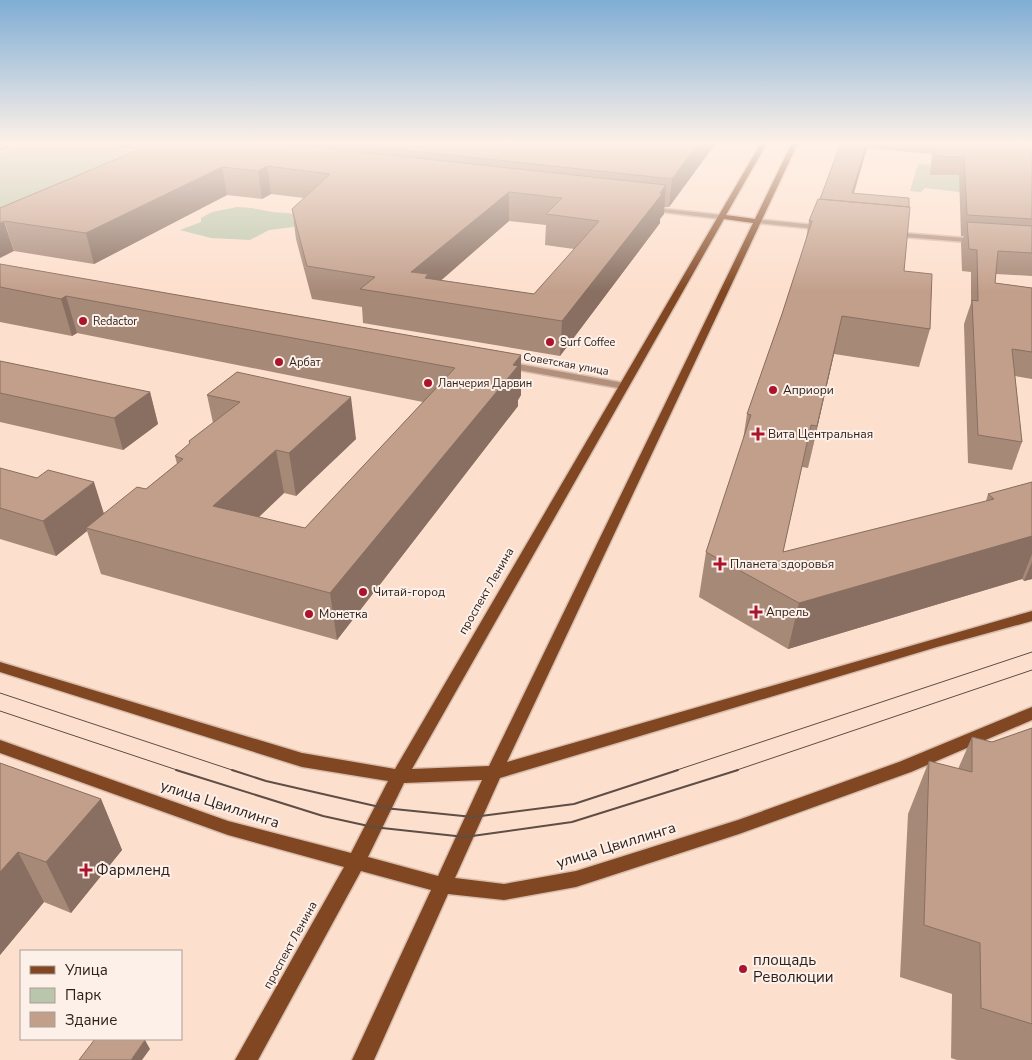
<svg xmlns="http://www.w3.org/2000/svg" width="1032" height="1060" viewBox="0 0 1032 1060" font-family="'Nunito Sans',sans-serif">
<rect width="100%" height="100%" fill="#fddfcd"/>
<path fill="#b9c6ab" d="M26,143H184L0,222V153Z
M918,164L956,165L976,194L925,188L921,192L910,191Z
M237,207C250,207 261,210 273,212C280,213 286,212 293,214V221L300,222L293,227L269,230L250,240L211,238L180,230L201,222V218L212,212Z"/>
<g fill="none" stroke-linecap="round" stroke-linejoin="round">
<defs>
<path id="minor" d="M10,143H18L0,151V147Z
M94,143H111L159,151L156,153Z
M647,207L721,215L725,217L721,219L645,210L644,209Z
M755,219L825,226L829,228L825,230L758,223H755Z
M889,232L979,239L983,241L979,243L892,236L888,234Z
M506,362L624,383L629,386L624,389L503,367V363Z"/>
<path id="major" d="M761,143H767L726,215L755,219L792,143H798L507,762L1032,611V621L937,647L500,778L455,878L504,884L576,871L738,820L899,762L1032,707V720L911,772L739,834L576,887L504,900L448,894L374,1060H352L431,890L361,871L258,1060H235L344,867L228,835L0,753V740L228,821L351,853L388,781L302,767L0,672V662L302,753L395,769ZM724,219L753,223L489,766L412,769ZM482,780L438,876L368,857L404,783Z"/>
</defs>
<use href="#minor" stroke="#d8bdad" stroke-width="3"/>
<use href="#major" stroke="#d8bdad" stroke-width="3"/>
<use href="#minor" fill="#b2907c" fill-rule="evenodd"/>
<use href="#major" fill="#814722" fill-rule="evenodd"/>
<path stroke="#5e4e45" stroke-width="1" d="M0,693L235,771
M0,711L180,771
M674,771L1032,652
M734,771L1032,670"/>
<path stroke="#5e4e45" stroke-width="2" d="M176,770L323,816L373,827L465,837L572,822L738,770
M232,770L266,781L384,808L473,817L574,804L678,770"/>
</g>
<path fill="#a78978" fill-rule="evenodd" d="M155,143H716L669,207H664V214L660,219V223L560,356L363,323L362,307L312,299L296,239L292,209L304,198L271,194L262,199L227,195L94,264L14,251L0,208ZM509,221L546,225L545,245L574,249L534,294L441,280Z
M841,143H1032V276L996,274L995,283L1032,288V379L1015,376L1022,442L1012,470L968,463L964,324L971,303V272L962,271L961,243L964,236H961L959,175H930L932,154L867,148L854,193L904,271L930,329L919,367L834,354L808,468L802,467L783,552L986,501L988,494L1032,482V579L1024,581L1022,579L788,649L699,597L706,552L743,440L747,414L782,314L805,245L809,221L820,199Z
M0,264L521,355V395L518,400V406L337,640L101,574L87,531L56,556L0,539V468L104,513L146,489L177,464L175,456L190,444L189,441L213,423L207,395L237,372L356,439L296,496L284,493L259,517L305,528L423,402L77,333L72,336L0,322Z
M0,361L150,392L158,424L123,450L0,422Z
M1032,728V1060H957L951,1058L952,994L900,977L908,814L929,761L958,769L972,737L992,742Z
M0,763L101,799L122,850L71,913L44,902L0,955Z"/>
<path fill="#886f61" d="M699,143H716L669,207L672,179Z
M867,143H869L867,148L850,205L852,193Z
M267,166L271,194L262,199L258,171Z
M222,167L227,195L94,264L86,233Z
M666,185L664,214L660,219V223L560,356L562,321Z
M509,192V221L429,291L411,272Z
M4,221L14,251L0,258V223Z
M66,296L77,333L72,336L61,299Z
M842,316L834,354L808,468L817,426Z
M521,355V395L518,400V406L337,640L330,593Z
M150,392L158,424L123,450L114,418Z
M351,397L356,439L296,496L289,453Z
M276,450L284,493L223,551L213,506Z
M94,482L105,517L86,528L87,531L56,556L43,521Z
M1032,536V554L1022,579L788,649L799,603Z
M1032,562V579L1024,581Z
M101,799L122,850L71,913L46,862Z
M18,852L44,902L0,955V872Z
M145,1040L150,1049L142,1060H131Z"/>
<path fill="#c29f8b" stroke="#886f61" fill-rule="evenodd" d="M155,143H278L666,185L660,193L662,194L562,321L360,289L375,277L307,266L292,209L330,174L267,166L258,171L222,167L86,233L4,221L0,223V208ZM509,192L562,198L546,214L599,221L534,294L425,278L428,274L411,272Z
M340,143H699L672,179Z
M841,143H867L852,193L909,198V207L820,199Z
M936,143H1032V219L967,215L964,157L934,156Z
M818,199L910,207L904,271L932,274L930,329L842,316L817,426L811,425L783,552L994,499L988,494L1032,482V536L799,603L706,552L751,415L747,414L782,314L812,221H809Z
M967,222L1032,226V253L998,251L995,283L1032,288V352L1012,349L1022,442L978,435L972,300L978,301L977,250L969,249Z
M0,264L521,355L513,365L518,366L330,593L86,528L137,487L146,489L183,459L175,456L190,443L189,441L240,402L207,395L237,372L351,397L289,453L276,450L213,506L305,528L455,368L66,296L61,299L0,287Z
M0,361L150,392L114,418L0,393Z
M0,468L37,478L48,470L94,482L43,521L0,508Z
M1032,728V1024L981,1008L980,943L924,925L929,761L972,772V737L992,742Z
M0,763L101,799L46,862L18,852L0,872Z
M95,1039H143L145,1040L131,1060H79Z"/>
<linearGradient id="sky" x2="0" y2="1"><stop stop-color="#7fadd5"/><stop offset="0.49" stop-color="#fef1e8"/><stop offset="1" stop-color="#fef1e8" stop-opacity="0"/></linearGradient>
<rect width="1032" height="292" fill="url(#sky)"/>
<g fill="#ab152c" stroke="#fdf0e9" stroke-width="2">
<circle cx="83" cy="321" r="5"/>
<circle cx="550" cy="342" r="5"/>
<circle cx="279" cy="362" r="5"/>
<circle cx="428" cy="383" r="5"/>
<circle cx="773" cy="390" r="5"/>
<path d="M755.5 426.5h5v5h5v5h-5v5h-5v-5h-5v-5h5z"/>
<path d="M717.5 556.5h5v5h5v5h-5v5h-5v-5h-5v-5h5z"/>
<circle cx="363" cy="592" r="5"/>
<path d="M753.5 604.5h5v5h5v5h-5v5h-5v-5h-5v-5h5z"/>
<circle cx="309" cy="614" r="5"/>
<path d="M83.5 862.5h5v5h5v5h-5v5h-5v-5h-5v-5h5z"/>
<circle cx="743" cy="969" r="5"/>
</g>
<g text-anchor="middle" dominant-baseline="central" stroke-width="4" stroke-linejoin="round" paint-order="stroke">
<g font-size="11" fill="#2d211b" stroke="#fdf0e9" text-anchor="start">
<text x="93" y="321">Redactor</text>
<text x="560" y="342">Surf Coffee</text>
<text x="289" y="362">Арбат</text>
<text x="438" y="383">Ланчерия Дарвин</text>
</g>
<g font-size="11" fill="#2d211b" stroke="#fdf0e9">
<text transform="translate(566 364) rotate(10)">Советская улица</text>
</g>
<g font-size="12" fill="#2d211b" stroke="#fdf0e9" text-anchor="start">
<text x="783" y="390">Априори</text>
<text x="768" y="434">Вита Центральная</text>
<text x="730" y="564">Планета здоровья</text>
<text x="373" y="592">Читай-город</text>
<text x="766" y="612">Апрель</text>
<text x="319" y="614">Монетка</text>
</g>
<g font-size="12" fill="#2d211b" stroke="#fdf0e9">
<text transform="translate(486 591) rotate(-60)">проспект Ленина</text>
<text transform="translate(290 945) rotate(-61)">проспект Ленина</text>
</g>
<g font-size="15" fill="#2d211b" stroke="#fdf0e9">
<text transform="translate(220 804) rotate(18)">улица Цвиллинга</text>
<text transform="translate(616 845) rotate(-17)">улица Цвиллинга</text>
</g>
<g font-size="15" fill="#2d211b" stroke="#fdf0e9" text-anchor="start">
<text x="96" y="870">Фармленд</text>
<text x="753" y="960">площадь<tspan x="753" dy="17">Революции</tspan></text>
</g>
</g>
<rect x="20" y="950" width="162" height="90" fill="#fdf0e9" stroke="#aa9d97"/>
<rect x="30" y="966" width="25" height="8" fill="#814722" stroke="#aa9d97"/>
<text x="65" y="975" font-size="15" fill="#2d211b">Улица</text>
<rect x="30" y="988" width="25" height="15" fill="#b9c6ab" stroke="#aa9d97"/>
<text x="65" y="1000" font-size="15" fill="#2d211b">Парк</text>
<rect x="30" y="1012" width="25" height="15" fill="#c29f8b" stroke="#aa9d97"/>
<text x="65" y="1025" font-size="15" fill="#2d211b">Здание</text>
</svg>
